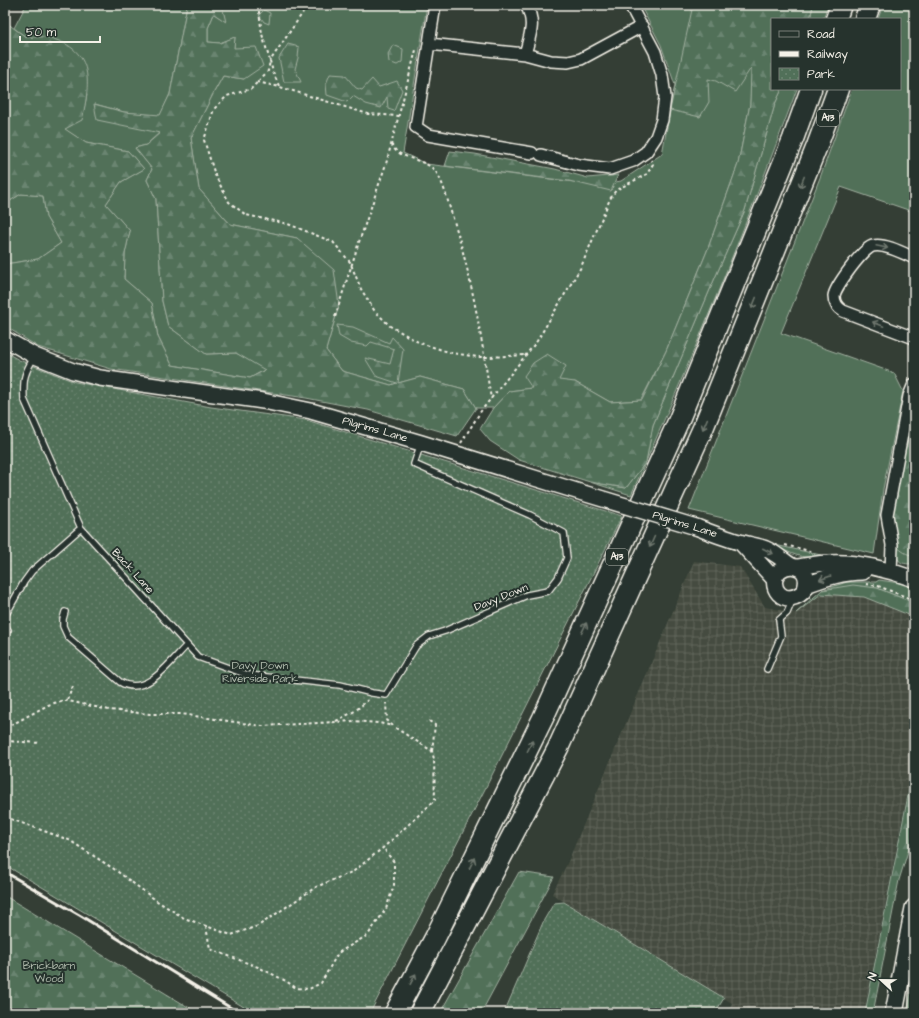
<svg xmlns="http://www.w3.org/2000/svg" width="919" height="1018" viewBox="0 0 919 1018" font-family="'Architects Daughter',sans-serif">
<defs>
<pattern id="industrial-grid" width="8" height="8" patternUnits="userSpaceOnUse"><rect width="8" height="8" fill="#454c3f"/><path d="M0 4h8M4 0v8" fill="none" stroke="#60665b"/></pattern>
<pattern id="forest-firs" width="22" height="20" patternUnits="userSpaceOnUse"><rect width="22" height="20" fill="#517059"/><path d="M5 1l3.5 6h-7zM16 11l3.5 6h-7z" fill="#6b8571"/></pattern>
<pattern id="park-dots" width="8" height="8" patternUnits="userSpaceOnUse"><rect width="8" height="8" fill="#517059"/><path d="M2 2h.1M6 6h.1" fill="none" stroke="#6b8571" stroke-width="1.8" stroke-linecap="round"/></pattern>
</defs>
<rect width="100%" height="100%" fill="#343e35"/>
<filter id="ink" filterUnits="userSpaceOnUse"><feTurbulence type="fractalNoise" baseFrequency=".025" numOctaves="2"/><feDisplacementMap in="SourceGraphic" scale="8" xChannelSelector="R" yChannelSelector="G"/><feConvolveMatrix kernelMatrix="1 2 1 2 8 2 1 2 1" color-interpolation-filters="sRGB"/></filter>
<g filter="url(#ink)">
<path fill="url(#industrial-grid)" d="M694,561L740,567L765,607L796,613L821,594L864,597L914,617V759L864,1013H727L732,1003L552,894L567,864Z"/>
<path fill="#517059" stroke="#a2b0a0" d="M26,5H187L170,94L160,116L124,112L95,104L160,132L146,145L135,148L152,169L147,180L156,199L162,301L168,326L206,354L236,353L266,369L250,378L172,365L158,337L152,303L124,279L125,254L130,231L106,204L121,182L144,169L128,151L86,143L64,129L82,119L87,95L45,37H26L14,28Z
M219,5H427L403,153L426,164L599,185L621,181L662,154L675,85L661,45L640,5H782L772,19L752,68L750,104L738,164L707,251L666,351L641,400L610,402L575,382L509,391L493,408H476L464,389L420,377L391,385L342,371L326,350L339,305L297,238L230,224L199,189L191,138L214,92L223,76L244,79L234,48L235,37L220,43L208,42V28L214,14L225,21L223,10Z
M813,5H828L823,19H810Z
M883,5H914V212L841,187L781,333L894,373L903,391L883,489L874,554L689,510L821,175L852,89H900V19H878Z
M782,89H797C746,226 691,362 631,495L590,482L626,488L646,462L653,425L714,280L745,210L775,104Z
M21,194L43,196L46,217L61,243L38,259L5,264V204Z
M773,545H775L821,555V557C799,559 793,554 773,545Z
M896,546L911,555H914V564C898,564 897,562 896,546Z
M879,580L906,584L914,587V603L877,588L822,590L847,582H876Z"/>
<path fill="url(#forest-firs)" stroke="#a2b0a0" d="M187,5H219L223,10L226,22L214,14L208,28V42L220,43L235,37L234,48L256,47L263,66L244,79L223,76L214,92L191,138L199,189L230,224L297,238L334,270L339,305L326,350L342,371L391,385L397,383L376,376L365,358L390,364L394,349L371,342L367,346L351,343L339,336L337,325L353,327L389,343L392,337L403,349L398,383L420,377L464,389L476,408L457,436L368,410L306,398L111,369L38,347L5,326V264L38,259L61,243L46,217L43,196L21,194L5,204V21C11,26 18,32 25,36C31,39 40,36 46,37C94,48 91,80 82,120L65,129L86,143L128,151L144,169L121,182L106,204L130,231L125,254L124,279L152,303L158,337L172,365L250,378L265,370L236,353L206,354L168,326L162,301L156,199L147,180L152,169L135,148L146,145L160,133L97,120L94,104L124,112L160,115L170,94Z
M693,5H813L810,19H772V89H782L775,104L745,210L714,280L653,425L646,462L626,488L590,482L519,460L490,441L480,429L493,408L509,391L532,388L524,376L533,363L547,354L566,366L559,380L575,382L610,402L642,400L666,351L707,251L738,164L750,104L751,68L735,92L716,81L708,79L709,102L700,117L670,110Z
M264,10L270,13L269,24L264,22L259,15Z
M288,44L299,47L298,58L295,69L301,82H284L279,58Z
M393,45L403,49L402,62L397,65L389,62L388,54Z
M330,74L345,75L356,88L362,90L372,79L379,87L397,81L402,90L394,111L388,109L387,97L381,108L366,104L353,96L347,102L327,95L326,84Z
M450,151L475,154L555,169L588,178L618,175L611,191L569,181L445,166Z
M914,408V555C906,555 902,551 896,546L892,514Z
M853,585L877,588L914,603V617L864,597L821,594L796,613L822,590Z
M914,765V832L899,880L873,1013H865Z
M519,872L554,877L481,1013H440Z
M5,896L198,1013H5Z
M914,977V1013H907Z"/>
<path fill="url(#park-dots)" stroke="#a2b0a0" d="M5,352L19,360L75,382L211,407L306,420L622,516L485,789L370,1013H254L5,865Z
M564,902L724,998L715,1013H504L544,920L554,903Z"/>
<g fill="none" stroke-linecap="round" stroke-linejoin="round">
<defs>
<path id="lane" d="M35,356C24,373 23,379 24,399L81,528L198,657L248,675L340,685L372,693L386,695L416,646L429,636L445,631L527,595L548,591L558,578L567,558L564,533L530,515L414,464L421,443
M65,612L63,619V626L68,637L120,682C146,698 171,661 187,645
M5,616L24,582L32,571L81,528
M5,627L8,630
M767,669L781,636L779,620L787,613L793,599"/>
<path id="street" d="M435,5L416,127L428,135L532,153
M429,44L525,54L551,61L568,62L581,59L642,26
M525,54C530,35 536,23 526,5
M541,155L579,165L610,169L633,161L646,152L656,137L662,120L665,97L662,75L655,52L630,5
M914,258C903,253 884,243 873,246C864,247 835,287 834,296C834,303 838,308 843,311L914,338
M891,572L892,545L887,515L909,396L914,384"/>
<path id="secondary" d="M5,339L35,356L73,371L100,378L263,401L311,411L421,443L583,493
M696,527C712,533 727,539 743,543C750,545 759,546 766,549C776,553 783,561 792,566C796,567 800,568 803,571C807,576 807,583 805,589C802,594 796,597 790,598C771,598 767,568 792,566
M741,543L774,579
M798,567C808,566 818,563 829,563C855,561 890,570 914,579
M806,585C825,578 843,572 863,572"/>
<path id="primary" d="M894,1013L914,908"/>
<path id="highway" d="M836,19L841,5
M865,19L870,5
M395,1013L435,938L543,718L678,422L793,139L811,89
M420,1013L558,748L704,426L817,146L838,89"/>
</defs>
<use href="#lane" stroke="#f4f1e8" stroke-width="8"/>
<use href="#street" stroke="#f4f1e8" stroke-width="14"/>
<use href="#secondary" stroke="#f4f1e8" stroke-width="18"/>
<use href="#primary" stroke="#f4f1e8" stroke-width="20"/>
<use href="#highway" stroke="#f4f1e8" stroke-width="23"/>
<path stroke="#f4f1e8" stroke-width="2" stroke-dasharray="3 3" stroke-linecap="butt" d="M259,5V12L262,34L270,61L268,71L251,89L227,96L214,109L204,140L215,175L229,202L246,215L288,224L333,242L350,262L361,289L374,310L390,326L420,343L452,353L478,357H490L525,355
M257,82L280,87L368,114L399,116
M279,86L273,72L270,61L308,5
M391,144C393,147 395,151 399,153C410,160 428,161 436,172C444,184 448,202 452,215C472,276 481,336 491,399
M335,317L359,242L386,164L416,50
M461,443L481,411L537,341L581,267L610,199L616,190L647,174L653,164L651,160
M785,545L814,552
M866,584L878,586L914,600
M67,700L74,684
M336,721L355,711L369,699
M429,721L435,725L432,751
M5,727L15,723L48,705L64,700L109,710L150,714H181L262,726L354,721L379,723L393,726
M5,741L41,743
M5,817L69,840L114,869L157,901L184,918L231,935L258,926L316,887L354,871L384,847L435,800L434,759L432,751L394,727L387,720L386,703
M206,926L210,949L258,967L286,981L296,988L309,989L321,983L338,953L368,935L386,909L394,885V862L386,852L384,847"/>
<use href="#lane" stroke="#26332d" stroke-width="5.5"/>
<use href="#street" stroke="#26332d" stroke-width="11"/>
<use href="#secondary" stroke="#26332d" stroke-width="15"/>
<use href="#primary" stroke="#26332d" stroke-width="17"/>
<use href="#highway" stroke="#26332d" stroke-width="20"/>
<path stroke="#f4f1e8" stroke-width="3" d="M5,872L81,916L239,1013"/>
<defs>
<path id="secondary-bridge" d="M583,493L696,527"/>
</defs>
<use href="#secondary-bridge" stroke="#f4f1e8" stroke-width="18" stroke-linecap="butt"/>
<use href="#secondary-bridge" stroke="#26332d" stroke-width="15"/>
</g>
<defs><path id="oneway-shaft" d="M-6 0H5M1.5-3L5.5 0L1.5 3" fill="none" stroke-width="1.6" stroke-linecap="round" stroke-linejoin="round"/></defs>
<g stroke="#6e766e">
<use href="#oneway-shaft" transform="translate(802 182) rotate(112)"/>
<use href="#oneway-shaft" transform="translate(882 247) rotate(12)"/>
<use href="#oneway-shaft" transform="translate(754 303) rotate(112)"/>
<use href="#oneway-shaft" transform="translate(878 324) rotate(-159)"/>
<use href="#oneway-shaft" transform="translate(705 424) rotate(113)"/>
<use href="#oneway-shaft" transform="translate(652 542) rotate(114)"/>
<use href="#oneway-shaft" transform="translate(768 551) rotate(27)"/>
<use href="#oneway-shaft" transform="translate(825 578) rotate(161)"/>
<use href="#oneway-shaft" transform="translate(584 628) rotate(-65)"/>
<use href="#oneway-shaft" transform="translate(530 746) rotate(-64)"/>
<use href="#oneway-shaft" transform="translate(472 863) rotate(-64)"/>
<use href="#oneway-shaft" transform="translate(413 979) rotate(-62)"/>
</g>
</g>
<g text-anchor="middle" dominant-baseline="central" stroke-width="4" stroke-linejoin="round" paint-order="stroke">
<g fill="#26332d" stroke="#b6b8b0" stroke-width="1">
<rect x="817" y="110" width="22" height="16" rx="3"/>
<rect x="606" y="549" width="22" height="16" rx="3"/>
</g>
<g font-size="10" font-weight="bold" fill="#f4f1e8">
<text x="828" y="118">A13</text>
<text x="617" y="557">A13</text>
</g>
<g font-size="11" fill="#f4f1e8" stroke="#26332d">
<text transform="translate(375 429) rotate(16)">Pilgrims Lane</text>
<text transform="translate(685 524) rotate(17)">Pilgrims Lane</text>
<text transform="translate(133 571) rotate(48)">Back Lane</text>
<text transform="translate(501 597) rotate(-22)">Davy Down</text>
</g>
<g font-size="11" fill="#b3bdaf" stroke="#26332d">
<text x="260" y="665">Davy Down<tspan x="260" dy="13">Riverside Park</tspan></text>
<text x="49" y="965">Brickbarn<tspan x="49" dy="13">Wood</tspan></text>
</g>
</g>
<rect width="919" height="1018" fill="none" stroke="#26332d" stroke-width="20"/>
<rect x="10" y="10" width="899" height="998" fill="none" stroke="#f4f1e8" stroke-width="1.5" filter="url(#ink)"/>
<rect x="771" y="18" width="130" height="72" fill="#26332d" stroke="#787f78"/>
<rect x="779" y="31" width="20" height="6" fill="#26332d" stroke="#787f78"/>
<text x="807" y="38" font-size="12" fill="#f4f1e8">Road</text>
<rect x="779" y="51" width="20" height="6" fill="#f4f1e8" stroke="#787f78"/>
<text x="807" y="58" font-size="12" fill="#f4f1e8">Railway</text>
<rect x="779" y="68" width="20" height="12" fill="url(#park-dots)" stroke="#787f78"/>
<text x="807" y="78" font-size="12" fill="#f4f1e8">Park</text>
<g transform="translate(881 980) rotate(292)" stroke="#26332d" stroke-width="3" paint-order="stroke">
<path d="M0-3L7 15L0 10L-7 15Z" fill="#f4f1e8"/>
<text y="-6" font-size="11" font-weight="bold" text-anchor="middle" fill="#f4f1e8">N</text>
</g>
<path d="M20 36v6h80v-6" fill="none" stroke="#f4f1e8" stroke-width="2"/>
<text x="26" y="36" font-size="12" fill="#f4f1e8" stroke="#26332d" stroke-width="3" paint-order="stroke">50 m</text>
</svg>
